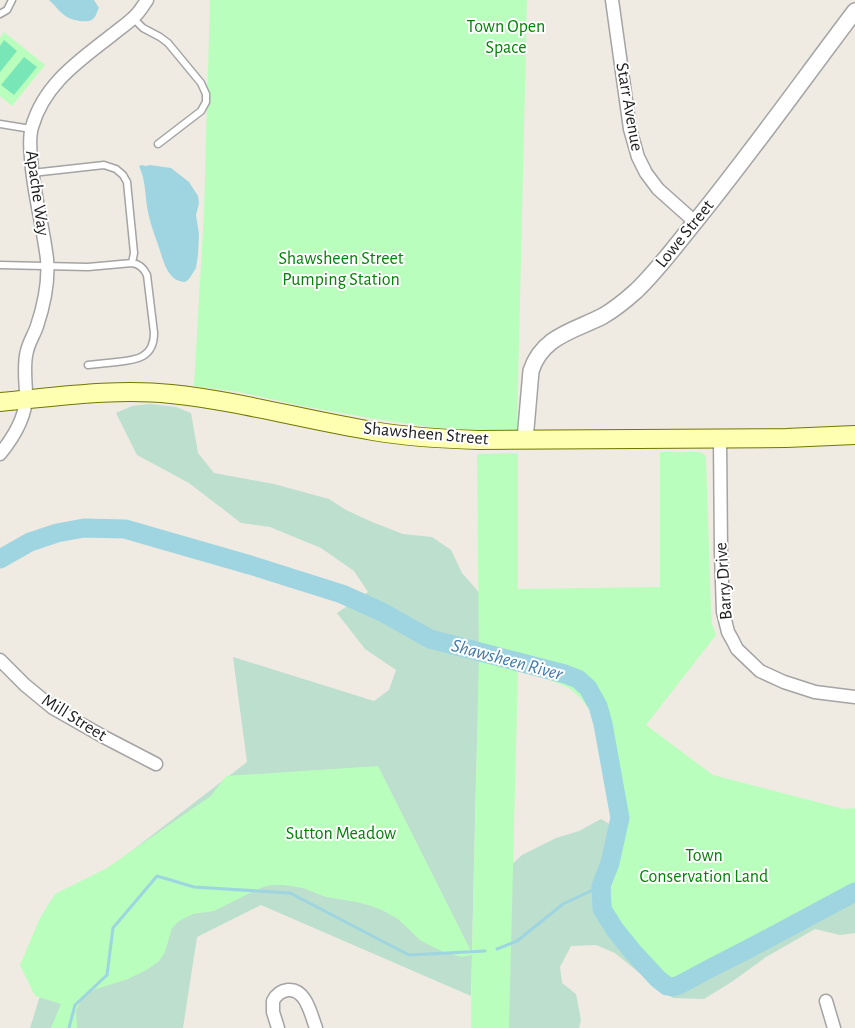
<svg xmlns="http://www.w3.org/2000/svg" width="855" height="1028" viewBox="0 0 855 1028" font-family="'Alegreya Sans',sans-serif">
<rect width="100%" height="100%" fill="#efeae2"/>
<path fill="#bddfce" d="M150,404L176,407L191,413L198,453L214,473L274,484L329,499L346,510L372,522L403,534L432,537L451,550L462,573L483,597L476,777L471,996L261,905L197,937L183,1028H30L44,983L90,883L247,762L233,657L374,701L389,690L396,670L365,649L337,613L368,592L354,571L321,548L270,527L241,523L189,483L137,455L116,413L132,406Z
M601,819L625,833L855,834V933L840,935L815,929L766,957L733,981L704,999L673,998L653,984L615,953L596,945L571,946L560,967L562,983L576,994L581,1020L579,1028H502L503,873L522,855L556,838L579,831Z"/>
<path fill="#bafebd" d="M210,0H527L517,430H478L437,428L369,418L302,406L239,392L194,386L204,212Z
M4,32L45,65L12,106L0,96V38Z
M660,452H700L704,454L706,458L711,609L712,624L716,635L646,725L713,775L844,809L855,808V892L844,895L804,917L765,935L752,943L726,955L690,983L675,992C662,991 649,980 640,971C609,937 607,893 615,849C617,837 622,824 622,812C622,795 610,771 606,753C605,747 606,740 604,735C599,724 585,701 576,694C568,686 559,684 550,680C539,675 529,671 518,667L509,1028H471L472,955L462,957L444,952L431,946L420,940L398,919L382,910L371,906L357,902L326,897L303,888L284,885H272L263,887L250,893L214,911L193,914L179,921L172,928L165,952L159,961L148,969L128,979L93,990L83,996L76,1011L77,1028H51L61,1004L35,996L20,965L40,918L55,894L107,868L192,809L211,796L226,776L378,766L472,953L479,655L477,454L518,453V589L660,587Z"/>
<path fill="#79e6b7" d="M4,40L17,51L0,72V46Z
M24,57L37,67L14,95L1,85Z"/>
<path fill="#9ed5e1" d="M49,0H94L99,8C97,11 96,17 93,19C88,24 72,20 67,17C60,13 55,5 49,0Z
M142,165L146,166L150,165L171,168L189,182L198,196L199,203L196,215L199,234L198,255L196,268L189,279L185,282C165,281 163,256 157,242C154,233 150,223 148,212C145,197 146,180 139,166Z"/>
<g fill="none" stroke-linecap="round" stroke-linejoin="round">
<path stroke="#9ed5e1" stroke-width="3" d="M497,949L517,941L563,904L601,886
M69,1028L75,1005L107,975L113,928L157,876L194,887L290,893L409,955L485,951"/>
<path stroke="#9ed5e1" stroke-width="19" d="M0,559L30,542L57,533L84,528L125,529L250,565L342,594L382,612L430,639L565,674L578,679L588,688L598,706L603,724L620,818L610,863L601,886L602,909L616,931L633,952L658,979L667,986L673,987L679,985L707,970L752,947L855,892"/>
<defs>
<path id="service" d="M0,14L7,10L12,0
M133,18L143,28L160,37L168,43L201,83L206,94V102L201,111L158,144
M0,124L31,129
M32,173L104,165L116,169L123,175L127,182L134,253L132,263C139,264 144,268 147,275L154,333C154,358 136,360 117,362C107,363 98,364 88,365
M0,265L88,267L132,263"/>
<path id="minor" d="M612,0L630,129L638,157L646,173L658,189L695,222
M720,439L721,553L723,612L728,632L733,641L737,649L760,671L784,682L815,692L855,697
M0,454C13,438 26,418 26,396C26,382 23,365 27,351C29,342 34,335 37,326C44,305 49,282 47,259C43,225 33,192 31,158C30,148 29,137 32,127C44,84 79,61 112,35C119,29 127,24 133,18C139,13 143,6 147,0
M0,660L25,685L53,708L104,737L156,764
M826,1001L834,1028
M278,1028L273,1012V1001C276,995 280,991 288,990C306,988 311,1015 316,1028"/>
<path id="tertiary" d="M525,440L531,371C542,336 574,331 603,316C615,309 626,300 636,291C658,270 676,245 695,222C751,153 802,81 855,11"/>
<path id="secondary" d="M0,402C56,397 115,388 171,394C239,401 305,420 373,431C408,437 444,439 479,440L786,438L855,435"/>
</defs>
<use href="#service" stroke="#a4a4a4" stroke-width="9"/>
<use href="#minor" stroke="#a4a4a4" stroke-width="15"/>
<use href="#tertiary" stroke="#a4a4a4" stroke-width="18"/>
<use href="#secondary" stroke="#707800" stroke-width="20"/>
<use href="#service" stroke="#fff" stroke-width="6"/>
<use href="#minor" stroke="#fff" stroke-width="12"/>
<use href="#tertiary" stroke="#fff" stroke-width="15"/>
<use href="#secondary" stroke="#feffb0" stroke-width="18"/>
</g>
<g text-anchor="middle" dominant-baseline="central" stroke-width="4" stroke-linejoin="round" paint-order="stroke">
<g font-size="18" fill="#028407" stroke="#fff">
<text x="506" y="27">Town Open<tspan x="506" dy="21">Space</tspan></text>
<text x="341" y="259">Shawsheen Street<tspan x="341" dy="21">Pumping Station</tspan></text>
<text x="341" y="834">Sutton Meadow</text>
<text x="704" y="856">Town<tspan x="704" dy="21">Conservation Land</tspan></text>
</g>
<g font-size="18" fill="#1d1d1d" stroke="#fff">
<text transform="translate(629 107) rotate(80)">Starr Avenue</text>
<text transform="translate(37 193) rotate(82)">Apache Way</text>
<text transform="translate(685 234) rotate(-51)">Lowe Street</text>
<text transform="translate(426 434) rotate(5)">Shawsheen Street</text>
<text transform="translate(724 581) rotate(-94)">Barry Drive</text>
<text transform="translate(74 718) rotate(32)">Mill Street</text>
</g>
<g font-size="19" font-style="italic" fill="#407aad" stroke="#fff">
<text transform="translate(507 660) rotate(15)">Shawsheen River</text>
</g>
</g>
</svg>
